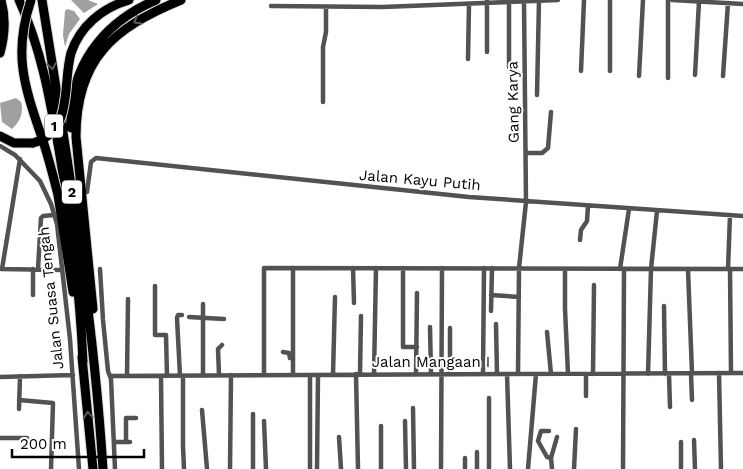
<svg xmlns="http://www.w3.org/2000/svg" width="743" height="469" viewBox="0 0 743 469" font-family="'Work Sans',sans-serif">
<rect width="100%" height="100%" fill="#fff"/>
<path fill="#a0a0a0" d="M71,0H88L98,4L84,13Z
M67,9L74,11L80,19L69,34L65,47L63,35L65,11Z
M16,98L21,102C24,112 20,122 12,129L2,122L0,103Z"/>
<g fill="none" stroke-linecap="round" stroke-linejoin="round">
<defs>
<path id="highway" d="M19,0C41,48 50,99 59,150C71,221 80,291 83,362
M42,0C67,156 93,311 103,469
M0,53C5,35 6,18 1,0
M71,53C80,26 102,8 129,0
M71,128C68,68 102,23 156,0
M0,136L14,143H33
M58,195L73,292
M93,309L76,137C76,59 113,28 181,0
M82,357L93,469"/>
</defs>
<use href="#highway" stroke="#dbdbdb" stroke-width="11"/>
<path stroke="#525252" stroke-width="4.5" d="M672,0L743,4
M487,1V52
M271,6L383,7L558,0
M468,59L469,4
M509,67V2
M581,71L584,0
M610,71V0
M695,75L699,1
M639,76L643,0
M723,76L728,3
M668,78V0
M537,95L539,0
M323,102V47L326,32V7
M0,146L15,155L40,181L51,204L57,224L70,339L79,469
M526,153H542L548,148L551,112
M87,192L91,162L96,158L469,197L743,216
M580,240L581,230L587,221L588,206
M353,268L354,303
M403,268V347H417
M1,269L62,270
M2,269L20,159
M33,269V295
M38,269L41,218L43,216L54,215
M100,269L103,320L108,371L111,379L115,469
M565,269V309L568,374
M620,269L629,209
M728,269L730,215
M730,269L731,373
M688,270L692,373
M155,286V335H166L167,376
M491,295L519,297
M664,306L665,374
M491,311L492,268
M189,317L224,319
M496,324L497,374
M430,327L431,374
M547,332L551,374
M283,352L289,353L290,358
M719,373L721,469
M356,374L358,469
M360,374L361,316
M374,374L376,268
M416,374L417,293
M450,374V328
M483,374L484,268
M507,374L510,469
M518,374L519,268L526,202L524,1
M593,374L594,285
M648,374L651,269L657,211
M669,374L670,407
M691,374L692,400
M203,375V304
M219,375L218,349L222,345
M264,375V268L743,269
M293,375V268
M333,375L335,297
M111,376L743,373
M127,376L128,299
M180,376L177,318L178,315H182
M183,376V446L184,469
M0,377L73,375
M161,377L162,469
M586,396V374
M19,400L53,403L51,469
M413,408L414,469
M19,409L20,376
M202,410L207,469
M253,414V469
M264,421L266,469
M405,421L406,469
M381,426V469
M549,431H541L538,441L547,457L551,458
M339,437L341,469
M0,438H27
M694,440L695,469
M114,442H130
M126,442V418H136
M681,442V469
M477,452V469
M465,458V469
M230,469L231,375
M310,469V375
M317,469L318,375
M441,469L442,268
M489,469V398
M528,469L536,374
M552,469L551,458L557,437
M574,469L576,429
M623,469L624,269"/>
<use href="#highway" stroke="#000" stroke-width="9"/>
<defs>
<path id="highway-bridge" d="M31,0C13,53 24,85 41,135C48,155 53,175 58,195
M33,143C74,131 62,86 71,53"/>
</defs>
<use href="#highway-bridge" stroke="#dbdbdb" stroke-width="11" stroke-linecap="butt"/>
<use href="#highway-bridge" stroke="#000" stroke-width="9"/>
</g>
<defs><path id="oneway-chevron" d="M-2-3.5L2.5 0L-2 3.5" fill="none" stroke-width="1.6" stroke-linecap="round" stroke-linejoin="round" transform="scale(1.25)"/></defs>
<g stroke="#595959">
<use href="#oneway-chevron" transform="translate(137 21) rotate(149)"/>
<use href="#oneway-chevron" transform="translate(52 66) rotate(81)"/>
<use href="#oneway-chevron" transform="translate(88 415) rotate(-95)"/>
</g>
<g text-anchor="middle" dominant-baseline="central" stroke-width="4" stroke-linejoin="round" paint-order="stroke">
<g fill="#fff" stroke="#4c4c4c" stroke-width="1">
<rect x="45" y="114.5" width="18" height="23" rx="4"/>
<rect x="62" y="180.5" width="20" height="23" rx="4"/>
</g>
<g font-size="14" font-weight="bold" fill="#000">
<text x="54" y="126">1</text>
<text x="72" y="192">2</text>
</g>
<g font-size="15" fill="#000" stroke="#fff">
<text transform="translate(513 102) rotate(-91)">Gang Karya</text>
<text transform="translate(420 180) rotate(5)">Jalan Kayu Putih</text>
<text transform="translate(51 298) rotate(-96)">Jalan Suasa Tengah</text>
<text x="431" y="362">Jalan Mangaan I</text>
</g>
</g>
<path d="M12 449v8h132v-8" fill="none" stroke="#000000" stroke-width="2.5"/>
<text x="20" y="449" font-size="15" fill="#000000" stroke="#ffffff" stroke-width="4" paint-order="stroke">200 m</text>
</svg>
